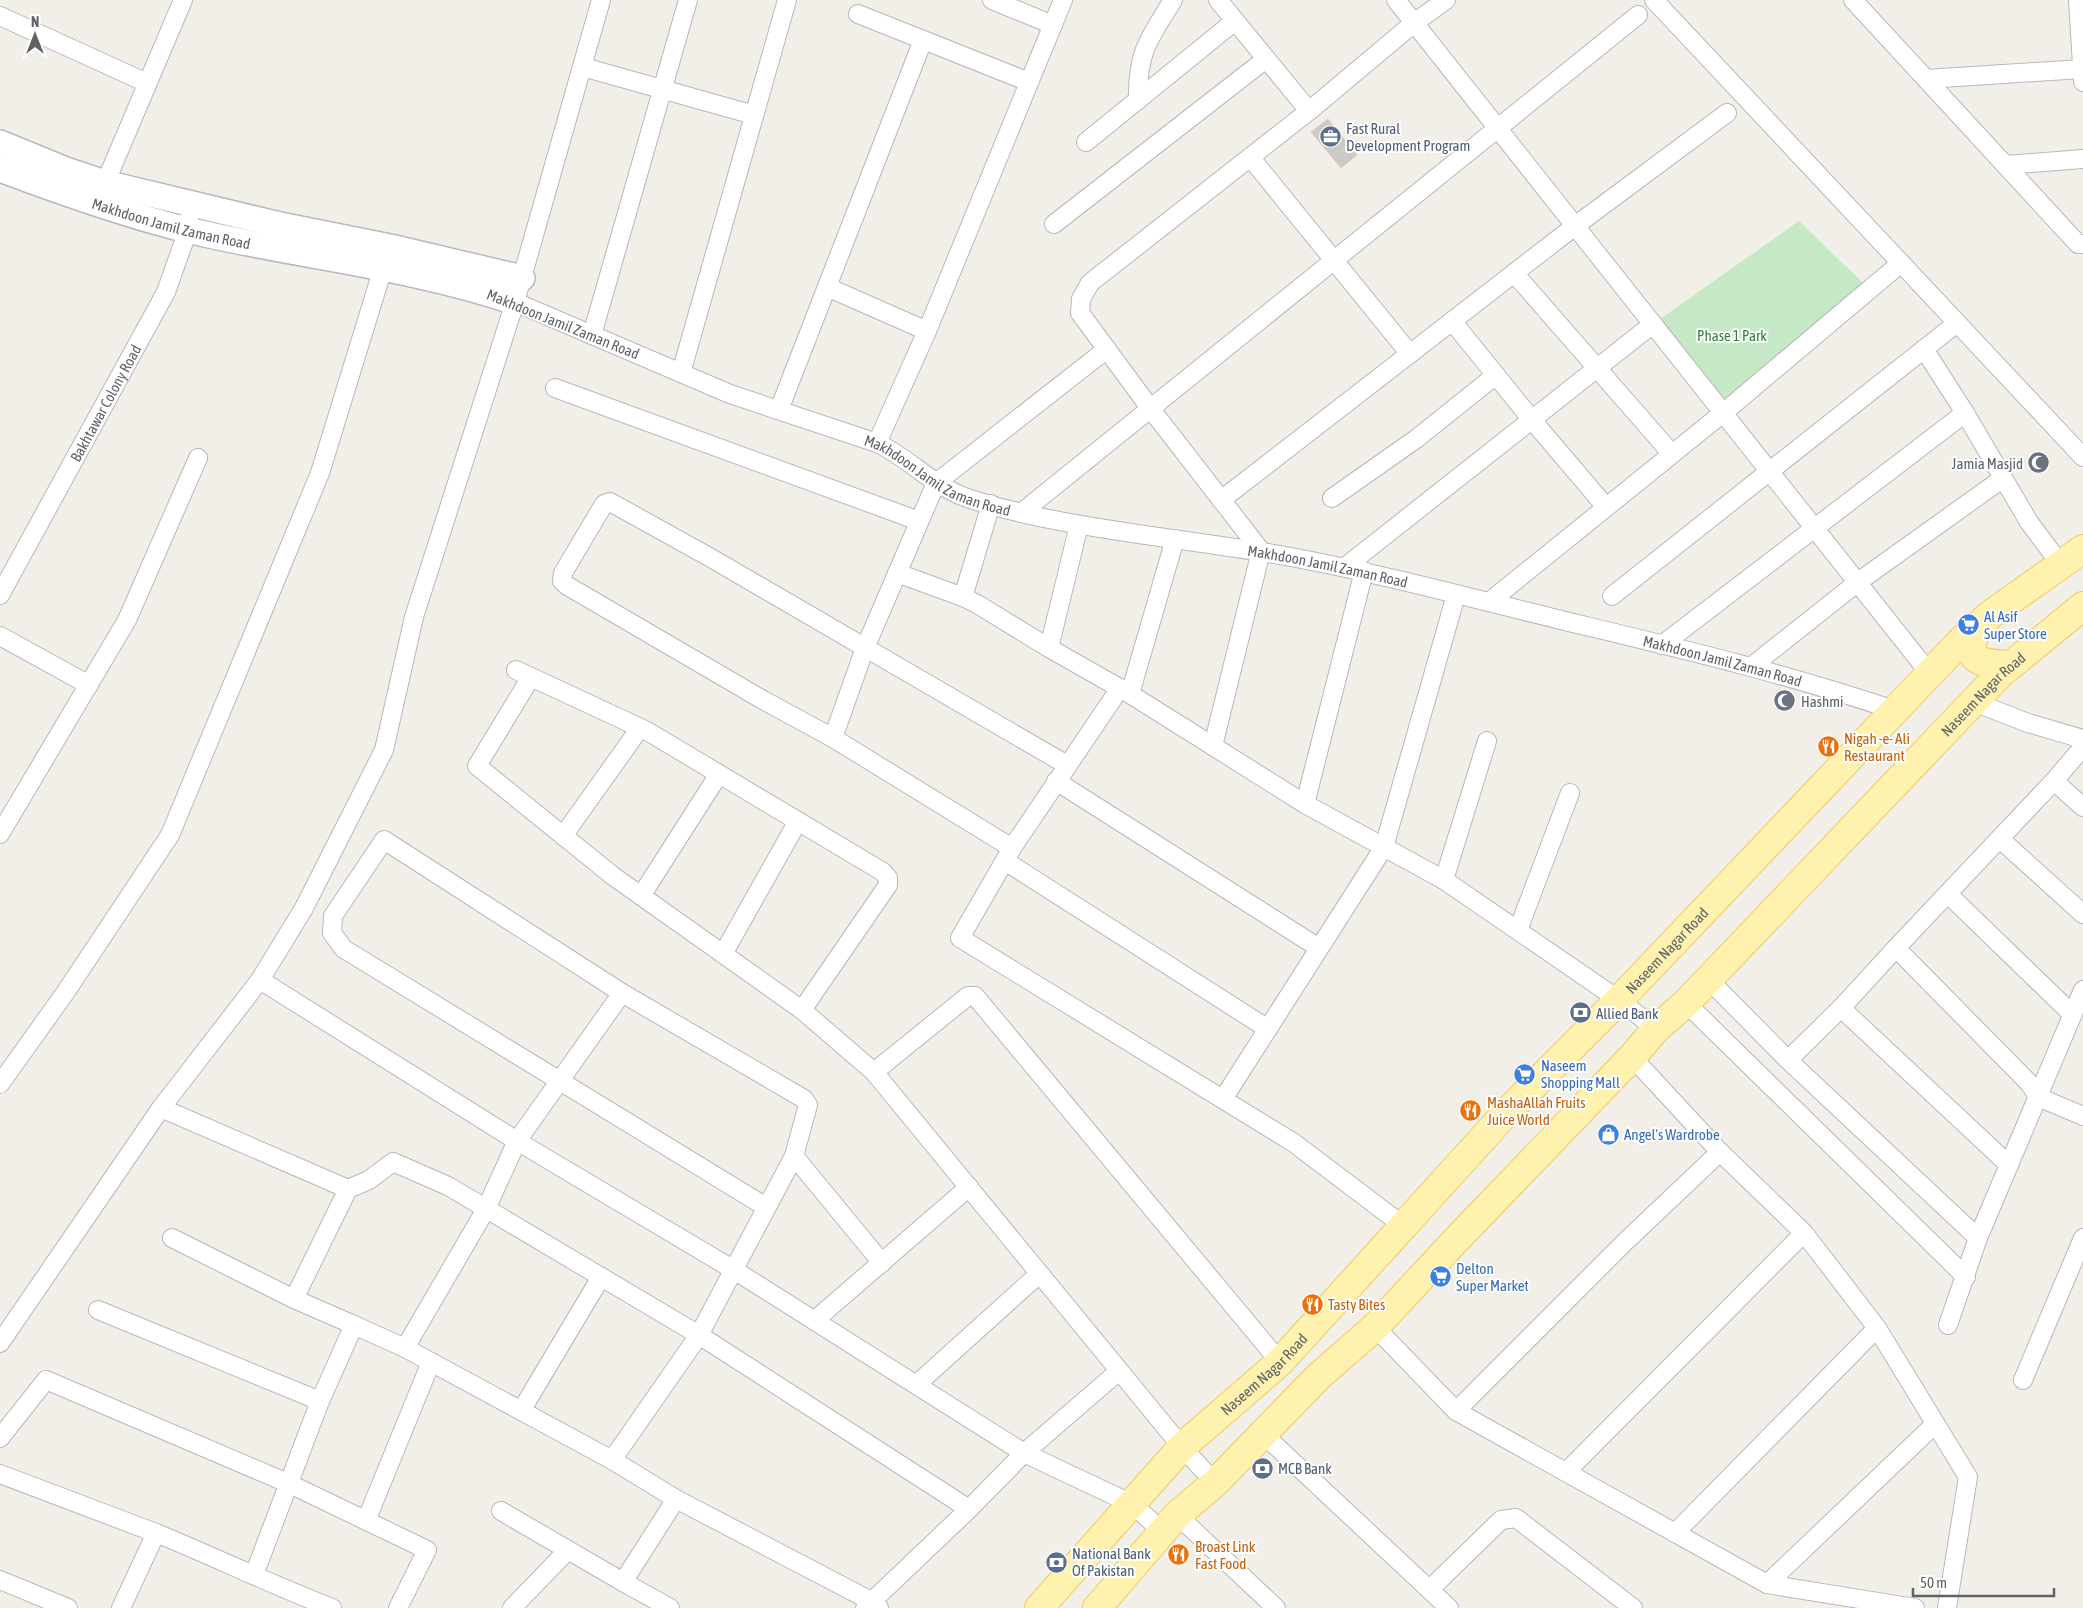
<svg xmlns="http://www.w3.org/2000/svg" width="2083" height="1608" viewBox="0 0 2083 1608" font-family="'Asap Condensed',sans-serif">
<rect width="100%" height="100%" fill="#f1efe8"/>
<path fill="#c5e8c5" d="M1799,221L1869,289L1723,413L1653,324Z"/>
<path fill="#cccac5" stroke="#d6d1c6" d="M1328,119L1357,155L1341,168L1311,132Z"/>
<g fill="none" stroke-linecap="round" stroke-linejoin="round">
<defs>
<g id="street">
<path d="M992,0L1053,25"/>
<path d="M1218,0L1309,111"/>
<path d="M1396,0L1930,674"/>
<path d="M1654,0L2083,457"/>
<path d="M1853,0L2078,244H2083"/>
<path d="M2078,0L2083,82"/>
<path d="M858,14L1029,82"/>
<path d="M0,16L147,83"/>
<path d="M583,67L754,115"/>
<path d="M1926,79L2082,69"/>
<path d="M1138,100C1137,52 1149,39 1173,0"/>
<path d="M1086,142L1235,21"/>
<path d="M1250,157L1410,354"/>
<path d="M2005,165L2083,159"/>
<path d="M101,193L183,0"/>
<path d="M1054,224L1266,59"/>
<path d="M1514,273L1672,454"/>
<path d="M827,287L927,331"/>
<path id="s1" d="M515,302L730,394L877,443C907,457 930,483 962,496C988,506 1017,512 1044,518C1126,535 1209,542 1291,557C1382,574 1471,598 1561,620C1673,647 1785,673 1894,710"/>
<path d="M1452,321L1532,420L1606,507"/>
<path d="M592,335L688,0"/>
<path d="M1924,349L1965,413L2029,522L2061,565"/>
<path d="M681,373L787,0"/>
<path d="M555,388L919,521"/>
<path d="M779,410L923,40"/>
<path d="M877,443L927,331L1063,0"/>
<path d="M1332,498L1416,439L1496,375"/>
<path d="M1221,500L1575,226L1727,113"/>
<path d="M1021,513L1638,15"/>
<path d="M1345,567L1653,324"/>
<path d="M897,573L963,597L977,604L1049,648L1130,694L1305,804L1444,880L1619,1000L1656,1029"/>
<path id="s2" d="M0,595L166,292L188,230L189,219"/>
<path d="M1612,596L1957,323"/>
<path d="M963,597L991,504"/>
<path d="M1489,602L1723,413L1901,263"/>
<path d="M0,636L89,685"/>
<path d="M1662,645L1965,413"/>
<path d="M1049,648L1079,525"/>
<path d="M1752,666L1858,582L2002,479"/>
<path d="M516,670L647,731L883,872L888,878V885L802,1010"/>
<path d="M531,677L477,766L613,876L802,1010L874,1072"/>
<path d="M1120,688L1012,848L960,938L1294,1143L1405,1227"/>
<path d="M1130,694L1175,539"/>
<path d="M1974,702L2028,723L2083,739"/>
<path d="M833,738L865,648L936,483L1107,349"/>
<path d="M1213,746L1261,551L1150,408L1080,313L1081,299L1090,283L1309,111L1414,23L1446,0"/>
<path d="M1056,781L1319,948"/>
<path d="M2054,781L2083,807"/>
<path d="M1305,804L1364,571"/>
<path d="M0,834L127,620L198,458"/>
<path d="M563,836L640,728"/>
<path d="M2000,839L2083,914"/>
<path d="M1012,848L833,738L763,700L566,585L562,581L563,573L604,504L610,502L711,558L1067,765"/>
<path d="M1005,861L1268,1029"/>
<path d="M1444,880L1487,741"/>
<path d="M1948,894L2072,1014"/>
<path d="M641,896L719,774"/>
<path d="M1518,930L1570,793"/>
<path d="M1896,948L2030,1084L2038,1097L2083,1116"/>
<path d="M723,954L798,821"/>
<path d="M1708,979L1788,1060L1978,1238"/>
<path d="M260,980L517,1141L734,1270L1024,1453L1132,1504L1162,1531"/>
<path d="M622,993L517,1141L486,1209L405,1348L612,1460L676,1499L871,1601L879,1608"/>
<path d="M1686,1003L1966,1277"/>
<path d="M1841,1008L2009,1165"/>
<path d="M1632,1057L1720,1152"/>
<path d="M1788,1060L1841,1008L1896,948L2054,781L2083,747"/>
<path d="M0,1084L65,993L170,835L320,473L383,268"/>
<path d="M1223,1099L1384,847L1456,595"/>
<path d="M161,1108L348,1189"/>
<path d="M794,1156L882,1263"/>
<path d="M766,1207L344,949L332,933L333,916L384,840L622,993L804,1099L808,1105L794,1156L699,1335L969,1509"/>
<path d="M172,1238L294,1299"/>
<path d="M98,1310L320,1401"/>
<path d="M815,1320L969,1187"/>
<path d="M354,1325L405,1348"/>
<path d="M1948,1325L1978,1238L2083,990"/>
<path d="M1375,1327L1456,1411L1767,1584L1915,1608"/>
<path d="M0,1343L161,1108L260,980L304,908L384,750L414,617L515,302L601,0"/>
<path d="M2023,1380L2083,1238"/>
<path d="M917,1384L1039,1274"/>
<path d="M521,1411L601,1277"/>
<path d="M1456,1411L1626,1241L1720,1152L1804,1233L1877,1328L1968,1477L1947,1608"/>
<path d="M1263,1434L1449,1608"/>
<path d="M0,1438L46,1380L290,1484L427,1550L398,1608"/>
<path d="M1566,1472L1804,1233"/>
<path d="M0,1474L156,1533"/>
<path d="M1215,1483L1182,1447L874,1072L968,996H975L1280,1362"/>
<path d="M501,1511L623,1582"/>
<path d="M1177,1515L1276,1608"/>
<path d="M366,1521L431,1362"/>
<path d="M1675,1533L1877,1328"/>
<path d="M254,1575L320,1401L354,1325L294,1299L348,1189L369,1180L393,1162L448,1186L699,1335L612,1460"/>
<path d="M0,1580L68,1608"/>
<path d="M1767,1584L1934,1425"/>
<path d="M1430,1589L1501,1520L1516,1518L1633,1608"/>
<path d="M121,1608L156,1533C215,1557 272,1585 332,1608"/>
<path d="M512,1608L568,1550"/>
<path d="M670,1608L623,1582L676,1499"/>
<path d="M865,1608L969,1509L1024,1453L1119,1371"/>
</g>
<g id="secondary">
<path d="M0,143L66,170L105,183L280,225L390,247L522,278"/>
<path id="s3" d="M0,169C61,192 123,214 187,230C296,256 409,266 515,302"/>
</g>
<g id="primary">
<path d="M1979,625C1961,662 1978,663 2011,665"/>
<path id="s4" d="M1039,1608L1182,1447L1280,1362L1505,1114L1619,1000L1960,642L1991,614L2083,549"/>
<path id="s5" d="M1097,1608L1177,1515L1215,1483L1318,1377L1375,1327L1457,1239L1632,1057L1656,1029L1686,1003L2000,674L2083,606"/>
</g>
</defs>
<use href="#street" stroke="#b5b8bc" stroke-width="20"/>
<use href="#secondary" stroke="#b6babf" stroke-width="28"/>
<use href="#primary" stroke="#f2c960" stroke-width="30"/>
<use href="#street" stroke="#fff" stroke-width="18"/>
<use href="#secondary" stroke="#fff" stroke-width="25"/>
<use href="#primary" stroke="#fff2af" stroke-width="28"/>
</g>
<defs>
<symbol id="office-disc" viewBox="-11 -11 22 22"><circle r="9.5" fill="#5c6f8a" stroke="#fff"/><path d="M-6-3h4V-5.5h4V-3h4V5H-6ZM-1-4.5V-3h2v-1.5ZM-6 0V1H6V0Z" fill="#fff"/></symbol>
<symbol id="mosque-disc" viewBox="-11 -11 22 22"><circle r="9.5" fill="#6b7280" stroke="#fff"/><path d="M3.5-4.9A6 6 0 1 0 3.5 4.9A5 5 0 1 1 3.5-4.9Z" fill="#fff"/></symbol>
<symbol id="supermarket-disc" viewBox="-11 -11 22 22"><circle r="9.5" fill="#3f7fe0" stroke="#fff"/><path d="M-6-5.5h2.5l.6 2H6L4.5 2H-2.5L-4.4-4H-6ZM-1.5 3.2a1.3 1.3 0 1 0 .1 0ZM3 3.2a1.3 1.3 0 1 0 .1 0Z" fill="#fff"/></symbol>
<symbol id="restaurant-disc" viewBox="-11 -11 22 22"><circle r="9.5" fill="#e8710a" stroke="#fff"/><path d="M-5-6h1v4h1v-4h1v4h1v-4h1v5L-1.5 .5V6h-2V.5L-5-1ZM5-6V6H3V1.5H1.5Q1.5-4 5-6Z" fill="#fff"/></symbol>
<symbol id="bank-disc" viewBox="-11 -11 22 22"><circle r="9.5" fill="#5c6f8a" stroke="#fff"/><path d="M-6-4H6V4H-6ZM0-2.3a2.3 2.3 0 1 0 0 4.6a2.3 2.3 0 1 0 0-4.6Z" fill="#fff"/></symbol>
<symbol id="shop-disc" viewBox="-11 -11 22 22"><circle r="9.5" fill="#3f7fe0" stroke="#fff"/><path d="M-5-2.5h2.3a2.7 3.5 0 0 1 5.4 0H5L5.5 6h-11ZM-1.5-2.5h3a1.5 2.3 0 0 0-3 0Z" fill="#fff"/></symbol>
</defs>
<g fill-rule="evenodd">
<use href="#office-disc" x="1318" y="124" width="25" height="25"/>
<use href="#mosque-disc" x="2026" y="450" width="25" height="25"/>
<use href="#supermarket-disc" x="1956" y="612" width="25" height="25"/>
<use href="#mosque-disc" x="1772" y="688" width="25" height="25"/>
<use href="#restaurant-disc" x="1816" y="734" width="25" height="25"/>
<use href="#bank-disc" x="1568" y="1000" width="25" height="25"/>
<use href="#supermarket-disc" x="1512" y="1062" width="25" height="25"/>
<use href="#restaurant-disc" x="1458" y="1098" width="25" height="25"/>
<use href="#shop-disc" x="1596" y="1122" width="25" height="25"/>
<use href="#supermarket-disc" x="1428" y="1264" width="25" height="25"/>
<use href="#restaurant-disc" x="1300" y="1292" width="25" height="25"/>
<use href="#bank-disc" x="1250" y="1456" width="25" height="25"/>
<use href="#restaurant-disc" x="1166" y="1542" width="25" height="25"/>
<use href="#bank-disc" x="1044" y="1550" width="25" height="25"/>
</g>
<g text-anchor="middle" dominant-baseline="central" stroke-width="4" stroke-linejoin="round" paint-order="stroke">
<g font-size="15" fill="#4e5e75" stroke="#fff" text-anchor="start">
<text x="1346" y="128">Fast Rural<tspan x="1346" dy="17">Development Program</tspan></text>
<text x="1596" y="1013">Allied Bank</text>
<text x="1278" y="1468">MCB Bank</text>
<text x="1072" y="1553">National Bank<tspan x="1072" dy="17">Of Pakistan</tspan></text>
</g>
<g font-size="15" fill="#5f6368" stroke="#fff">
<text stroke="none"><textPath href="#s3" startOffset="180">Makhdoon Jamil Zaman Road</textPath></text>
<text transform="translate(563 324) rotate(22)">Makhdoon Jamil Zaman Road</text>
<text stroke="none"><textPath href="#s2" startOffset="219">Bakhtawar Colony Road</textPath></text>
<text stroke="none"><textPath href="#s1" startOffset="458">Makhdoon Jamil Zaman Road</textPath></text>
<text stroke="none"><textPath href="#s1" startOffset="862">Makhdoon Jamil Zaman Road</textPath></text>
<text stroke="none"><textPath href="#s1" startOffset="1268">Makhdoon Jamil Zaman Road</textPath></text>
<text stroke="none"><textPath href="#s5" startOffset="1274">Naseem Nagar Road</textPath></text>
<text stroke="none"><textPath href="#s4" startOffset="910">Naseem Nagar Road</textPath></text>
<text stroke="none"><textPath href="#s4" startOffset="325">Naseem Nagar Road</textPath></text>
</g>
<g font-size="15" fill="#348238" stroke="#fff">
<text x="1732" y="335">Phase 1 Park</text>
</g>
<g font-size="15" fill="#5b616d" stroke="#fff" text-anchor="end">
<text x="2023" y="463">Jamia Masjid</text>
<text x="1801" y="701" text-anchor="start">Hashmi</text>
</g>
<g font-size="15" fill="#366cbe" stroke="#fff" text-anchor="start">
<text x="1984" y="616">Al Asif<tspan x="1984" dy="17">Super Store</tspan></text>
<text x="1541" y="1065">Naseem<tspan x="1541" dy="17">Shopping Mall</tspan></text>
<text x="1624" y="1134">Angel's Wardrobe</text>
<text x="1456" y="1268">Delton<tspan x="1456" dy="17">Super Market</tspan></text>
</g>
<g font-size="15" fill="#c56008" stroke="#fff" text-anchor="start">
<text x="1844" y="738">Nigah -e- Ali<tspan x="1844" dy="17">Restaurant</tspan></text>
<text x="1487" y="1102">MashaAllah Fruits<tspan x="1487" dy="17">Juice World</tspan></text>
<text x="1328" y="1304">Tasty Bites</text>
<text x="1195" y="1546">Broast Link<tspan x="1195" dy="17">Fast Food</tspan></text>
</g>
</g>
<g transform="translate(35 35)" stroke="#ffffff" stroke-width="4" paint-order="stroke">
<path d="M0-4L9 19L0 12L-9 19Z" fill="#5f6368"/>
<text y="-8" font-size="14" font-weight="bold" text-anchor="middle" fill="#5f6368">N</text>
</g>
<path d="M1913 1588v8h141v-8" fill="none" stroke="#5f6368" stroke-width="2.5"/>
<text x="1920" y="1588" font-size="15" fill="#5f6368" stroke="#ffffff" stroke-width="4" paint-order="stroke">50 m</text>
</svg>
